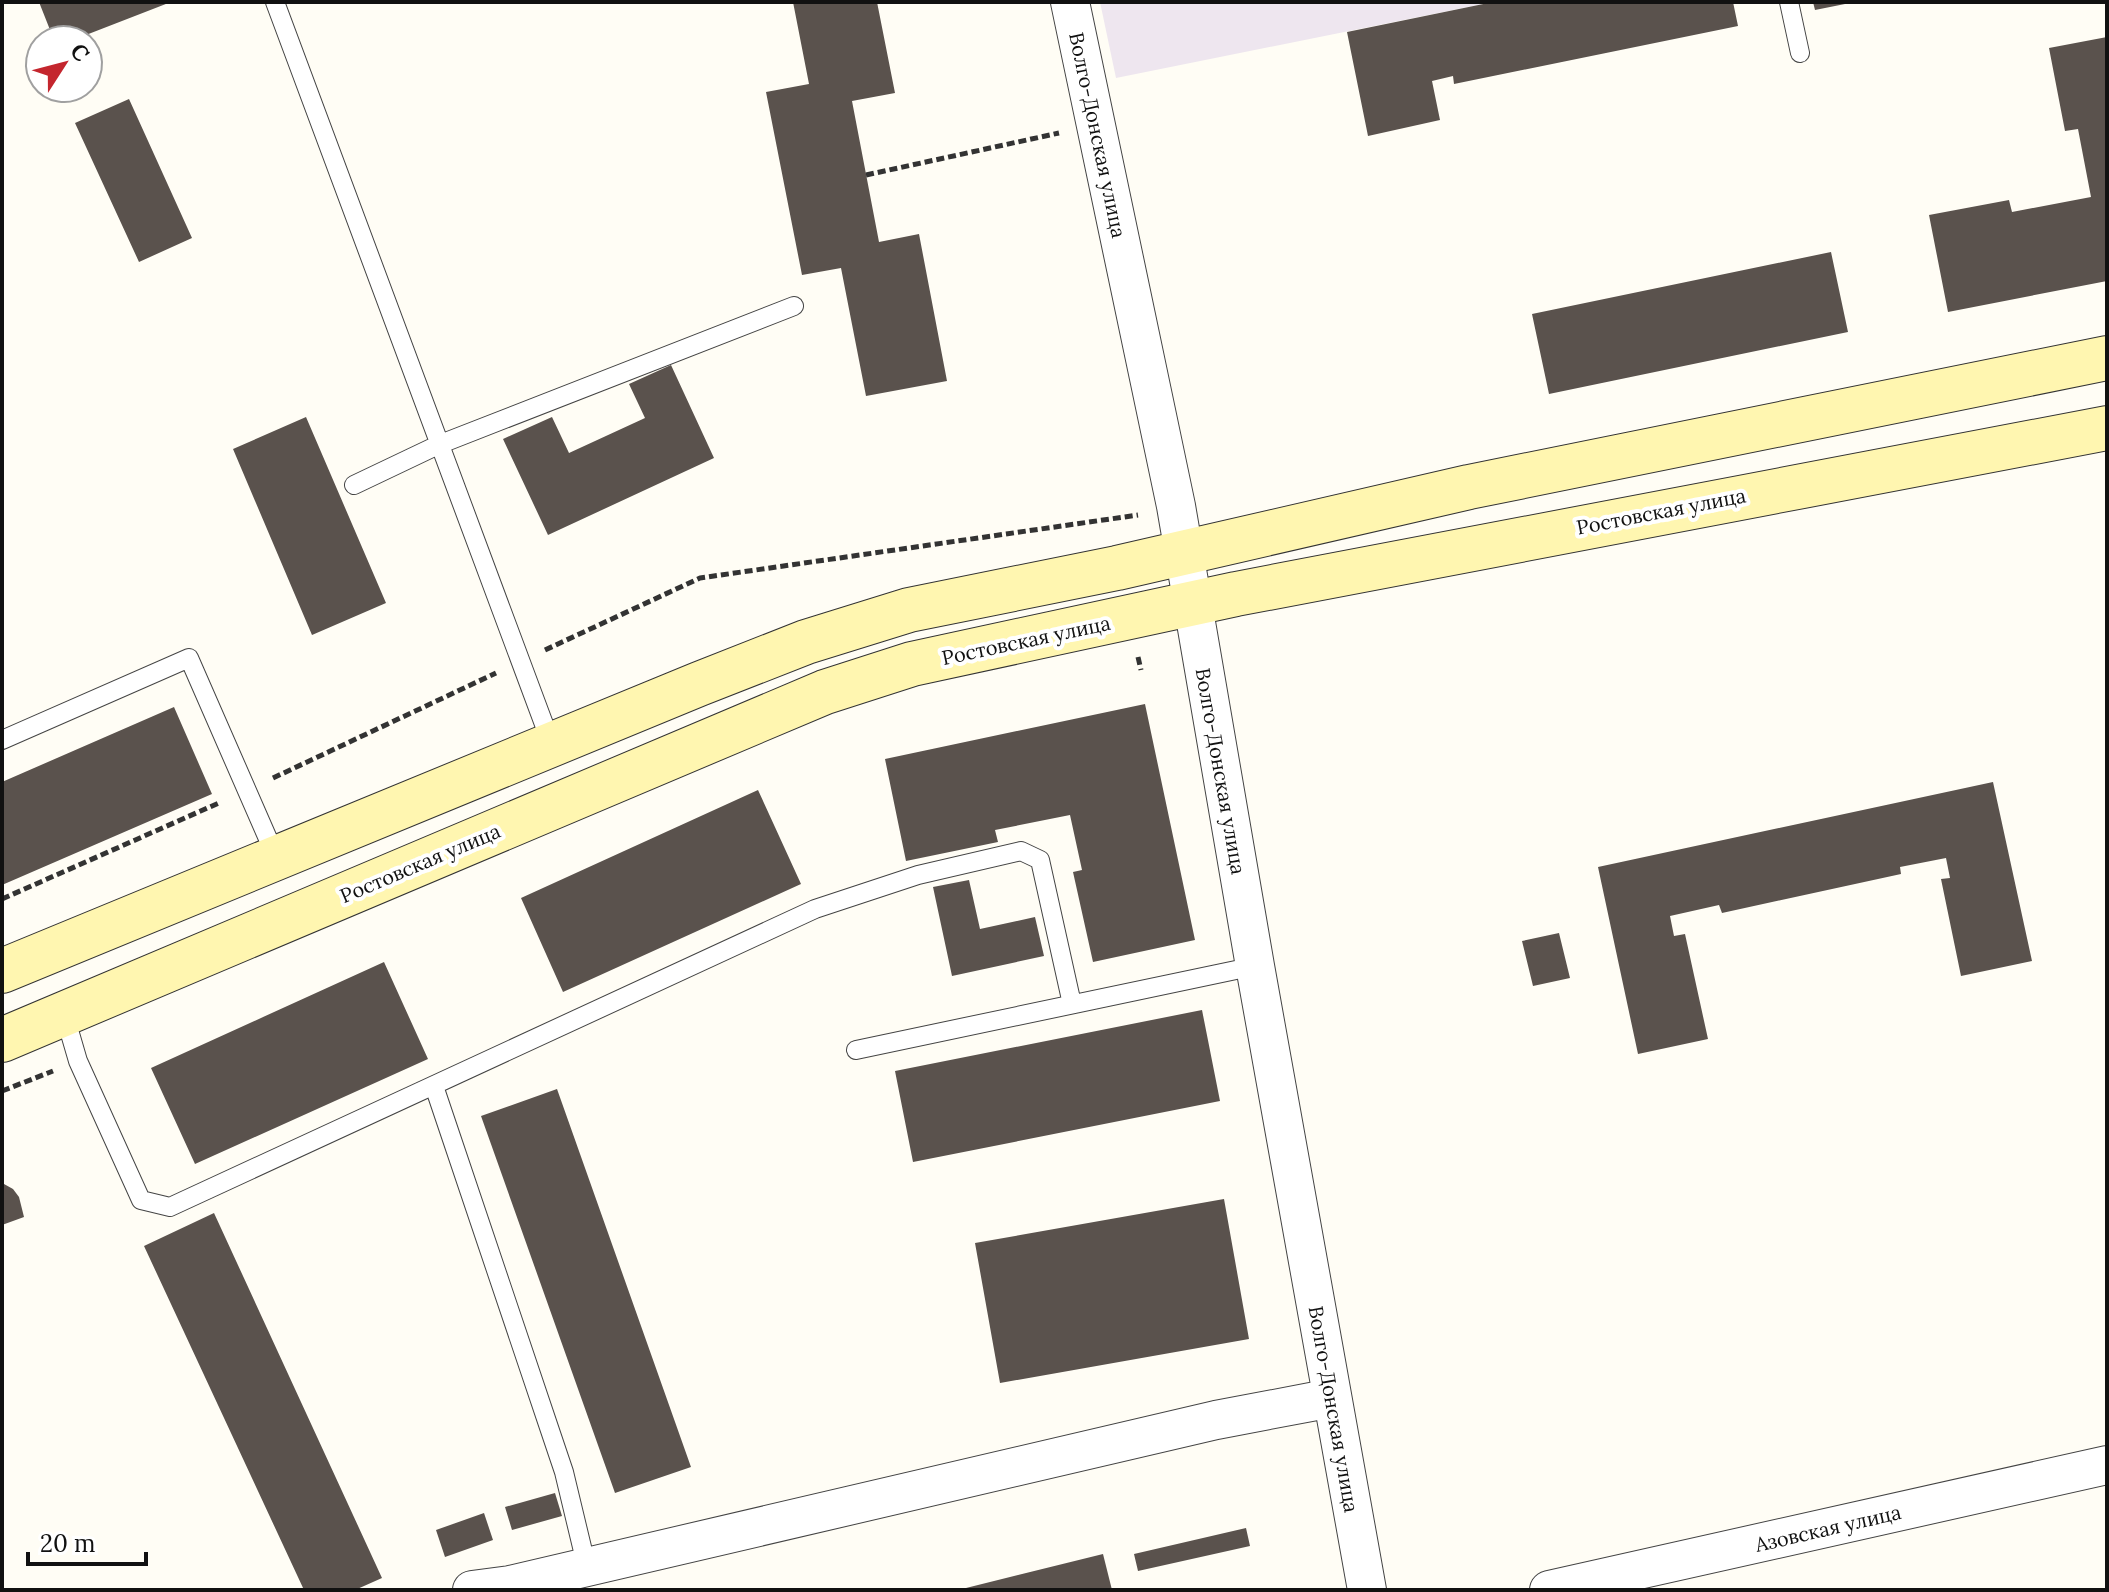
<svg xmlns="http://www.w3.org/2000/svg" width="2109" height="1592" viewBox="0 0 2109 1592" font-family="Lora,serif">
<rect width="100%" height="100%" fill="#fffdf5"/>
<path fill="#eee6ef" d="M1100,2H1493L1116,78Z"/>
<path fill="#5a524d" d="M39,2H171L73,40H54Z
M793,2H877L895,93L852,101L879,242L919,234L947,381L866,396L841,268L802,275L766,92L809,84Z
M1493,2H1733L1738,26L1454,84L1453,76L1432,81L1440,120L1368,136L1347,32Z
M1813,2H1850V3L1815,10Z
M2107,37V281L1948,312L1929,215L2009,200L2012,212L2091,197L2078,129L2065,131L2049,48Z
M129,99L192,238L139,262L75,123Z
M1831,252L1848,332L1549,394L1532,314Z
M671,365L714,458L548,535L503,439L552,417L569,453L645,418L629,384Z
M306,417L386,603L312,635L233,449Z
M1145,704L1195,940L1093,962L1073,872L1082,870L1070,815L995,830L998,842L906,861L885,759Z
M174,707L212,794L2,885V782Z
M1993,782L2032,961L1961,976L1941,879L1950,878L1946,858L1900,867L1901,874L1722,913L1719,905L1670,916L1674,936L1685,934L1708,1039L1638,1054L1598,867Z
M758,790L801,884L563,992L521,898Z
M969,880L980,929L1035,917L1044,956L952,976L933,887Z
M1559,933L1570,978L1533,986L1522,941Z
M384,962L428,1059L195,1164L151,1068Z
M1202,1010L1220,1101L913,1162L895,1071Z
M557,1089L691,1467L615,1493L481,1116Z
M4,1184L13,1189L19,1197L24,1217L2,1225V1185Z
M1224,1199L1249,1339L1000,1383L975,1243Z
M214,1213L382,1578L355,1590H304L144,1246Z
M555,1493L562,1516L512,1530L505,1507Z
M484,1513L493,1540L445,1557L436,1530Z
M1246,1528L1250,1546L1138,1571L1134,1554Z
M1103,1554L1112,1590H962V1589Z"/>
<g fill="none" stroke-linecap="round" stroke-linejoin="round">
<defs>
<path id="lane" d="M275,2L551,743
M1789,2L1800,53
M354,485L438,445L794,306
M2,740L189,658L276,857
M64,1013L78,1061L141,1200L170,1207L815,909L918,875L1021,851L1040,860L1072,1004
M856,1050L1255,966
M434,1086L564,1472L587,1568"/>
<path id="street" d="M1070,2L1176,506L1255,966L1367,1590
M472,1590L510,1585L1216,1420L1332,1398
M1549,1590L2107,1465"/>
<path id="secondary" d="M2,971L699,684L806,642L909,610L1117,568L1469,487L2107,358
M2,1040L825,692L912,664L1236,594L2107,428"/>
</defs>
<use href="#lane" stroke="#444" stroke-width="20"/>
<use href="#street" stroke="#444" stroke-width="40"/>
<use href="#secondary" stroke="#333" stroke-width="46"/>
<path stroke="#333" stroke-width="5" stroke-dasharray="8 4" stroke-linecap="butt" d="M866,175L1059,133
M545,650L700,578L1138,515
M1138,657L1141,670
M273,778L496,673
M2,899L221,802
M2,1091L53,1071"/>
<use href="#lane" stroke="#fff" stroke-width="18"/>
<use href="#street" stroke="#fff" stroke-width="38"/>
<use href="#secondary" stroke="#fff6b0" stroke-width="44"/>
</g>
<g text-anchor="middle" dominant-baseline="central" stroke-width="8" stroke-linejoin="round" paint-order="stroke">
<g font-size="20" fill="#111" stroke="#fff">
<text transform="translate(1098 135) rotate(78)">Волго-Донская улица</text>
<text transform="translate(1661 511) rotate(-11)">Ростовская улица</text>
<text transform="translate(1026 640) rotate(-12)">Ростовская улица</text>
<text transform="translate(1221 771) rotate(80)">Волго-Донская улица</text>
<text transform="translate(420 863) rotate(-23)">Ростовская улица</text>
<text transform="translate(1334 1409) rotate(80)">Волго-Донская улица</text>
<text transform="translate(1828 1528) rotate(-13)">Азовская улица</text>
</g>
</g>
<rect width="2109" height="1592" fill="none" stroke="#111111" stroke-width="8"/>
<g transform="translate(64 64) rotate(54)"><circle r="38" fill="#ffffff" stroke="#a0a0a0" stroke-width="2"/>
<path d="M0-6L14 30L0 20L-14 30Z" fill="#c4262e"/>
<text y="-12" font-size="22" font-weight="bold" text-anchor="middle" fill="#111111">С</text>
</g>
<path d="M28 1552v12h118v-12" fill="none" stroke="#111111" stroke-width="4"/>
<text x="40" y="1552" font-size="24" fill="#111111" stroke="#ffffff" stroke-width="6" paint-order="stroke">20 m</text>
</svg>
